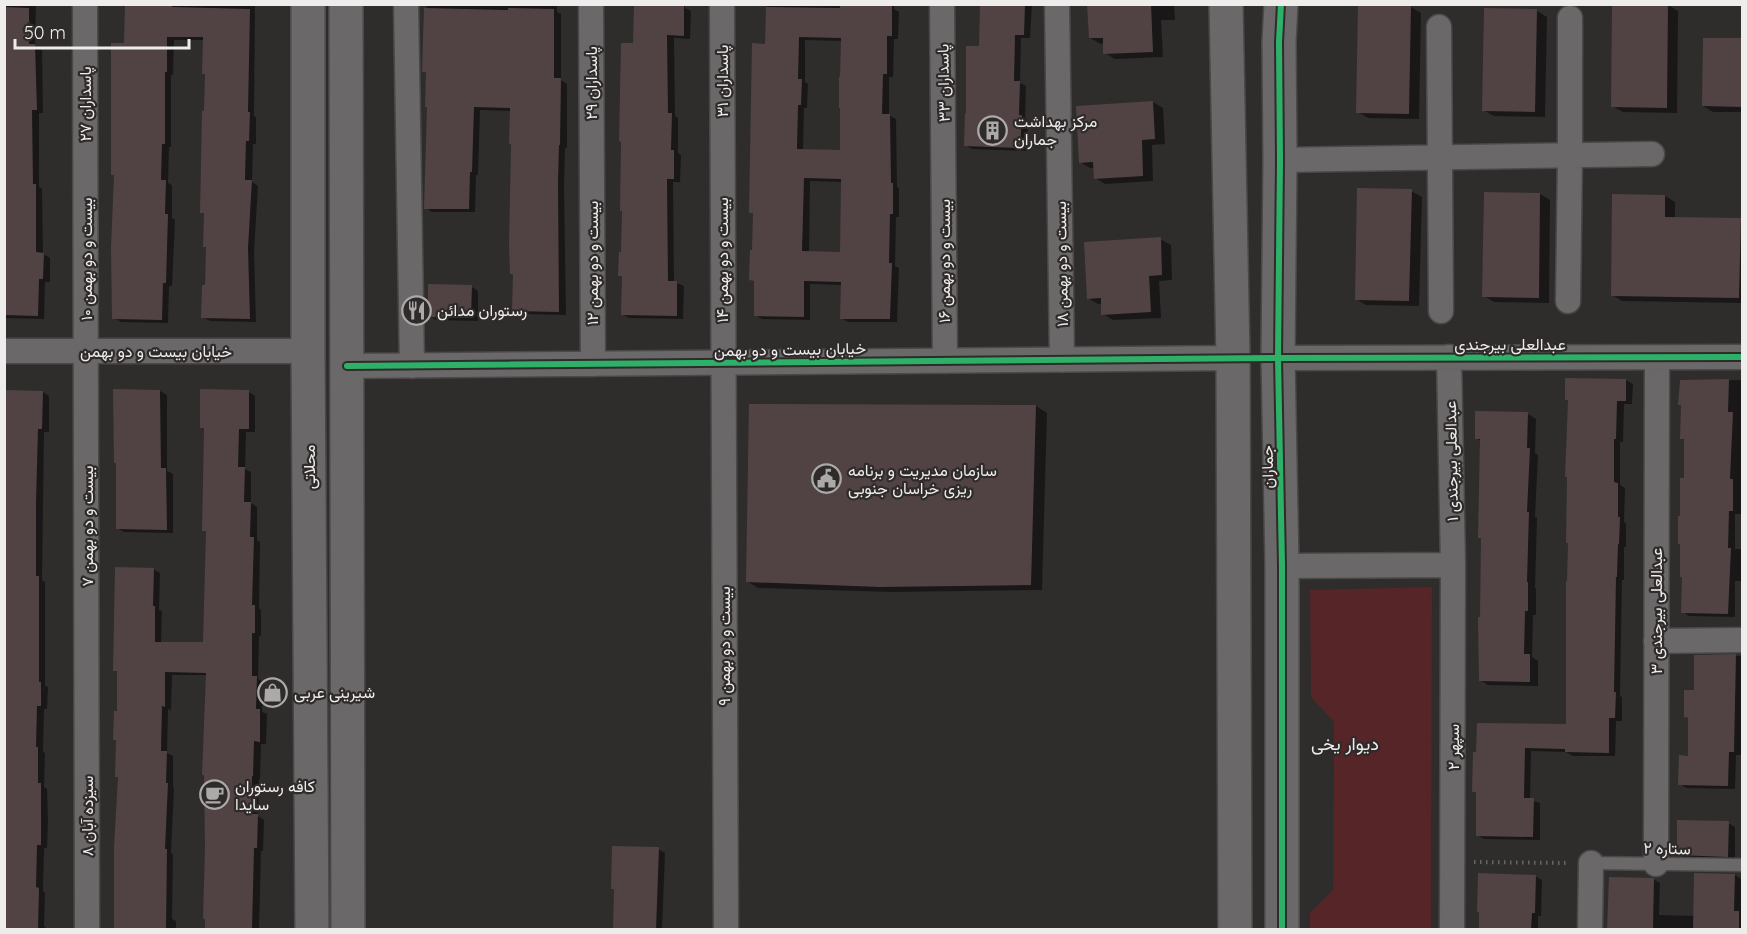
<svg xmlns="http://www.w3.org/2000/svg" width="1747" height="934" viewBox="0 0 1747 934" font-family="Quicksand,Vazirmatn,sans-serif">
<rect width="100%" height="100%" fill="#2f2c2c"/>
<path fill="#552527" d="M1432,587L1431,929H1310V913L1333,890L1334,722L1311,697L1310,590Z"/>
<path fill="#0007" fill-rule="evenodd" d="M4,4H36L35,46L42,50L43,113H39V187L42,189L43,254L50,258V282H45L44,319L4,318Z
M126,4H255L254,116L256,117V144H253L252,182L258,186L254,252L256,322L210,321L203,317L206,287L207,248L205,247V214L202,212L206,75L203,73L204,40H174L173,75H171V147H169L168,183L172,185V218L175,220L172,286H169L168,323L121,322L114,318L115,176L112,174L126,45Z
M427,4H557V12L561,14V80L567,84V148H565L564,186L566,315L521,314L514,311L512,111L480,110L478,175H476L475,212H432L426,208L428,107L427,73L424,71Z
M635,4H685V8L691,11L690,39L674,38L675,116L678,118V153L681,155L680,182H673L674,282L684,286L683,319L629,318L622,314L623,277L620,275L622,253L635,44Z
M767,4H894V9L899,12L898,39H894L893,77H889V115L896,119L897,187L899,188V217H896L895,266L899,268L897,322H848L841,318L842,285L810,284V320L762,319L755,315L756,282L751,280L754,252L755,214L751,212L767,45ZM805,40L843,41L841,151L803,150L804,108H807L808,84L805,82ZM810,181L843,182L842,253H809Z
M980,4H1032L1030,38H1021L1020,83L1026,86L1025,119L1028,120L1027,151L972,149L965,145L980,47Z
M1089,4H1174L1175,20H1161L1163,57L1115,59L1105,53L1104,43L1101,44L1090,38Z
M1668,5L1678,11L1677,113L1623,112L1612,106Z
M1411,7L1421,13L1419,119L1368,118L1358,112Z
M1537,11L1547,17L1545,117L1494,116L1483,110Z
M1742,40V112H1713L1703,106Z
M1153,102L1163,108L1165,144L1152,145L1153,181L1105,184L1095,178V168H1090L1080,162Z
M1411,191L1422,197L1419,306L1366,305L1356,299Z
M1540,194L1550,200L1549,303L1494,302L1484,296Z
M1665,196L1675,202V219L1742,221V303L1622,301L1612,295Z
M1160,239L1171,245L1172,280L1159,281L1161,318L1113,320L1103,314L1102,304H1098L1088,298Z
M472,287L478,291V321L436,320L429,316Z
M1626,380L1633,384L1632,404H1624L1623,442H1620V485L1625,488L1624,522L1626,523V547H1624V580H1622L1620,696L1622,697V721H1616L1615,756H1573L1566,752L1531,751L1530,800L1540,803V840L1484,839L1477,835L1478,793L1474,791L1475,754L1568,725L1570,401L1566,399Z
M1742,380V514H1735V549H1742V581H1735V617L1689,616L1683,612L1681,517L1685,480V440L1681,438V381Z
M4,391L43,392L49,396V432H44L42,580L45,582V686L48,687L47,709H44L43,752L45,753L44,787L47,789L48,821L47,848H44L43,891L45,893L44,926L48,930H4Z
M160,391L167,395V471L173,474V533L124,532L117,528Z
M249,392L255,396V432H246L245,469L251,472V503L257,507V540L260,542L259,608L261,610V636H259L258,679L263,682L262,712L267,714L266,744H261L260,779H259L258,816L264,820L263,851H261L259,930H207V675H172L171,710L168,709L167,753L173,756V787L174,788L171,853L173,854L172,919L176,921V930H115L119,778L117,741L115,739L118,713V672L114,670L153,569L160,573L159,610L162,611L161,643L204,644L208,532L204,530L206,430L201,427Z
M1036,406L1047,413L1042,590L892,592L758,588L747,581Z
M1528,414L1536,419L1535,453L1538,455L1535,517L1537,518L1535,588H1536V615H1533L1532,657L1538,661V686L1488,685L1480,680L1483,539L1480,537L1481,441L1476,438Z
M1696,656H1742L1741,755H1736L1735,789L1686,788L1680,784L1689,757V719L1685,717L1695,692Z
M1728,823L1735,827V860L1685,858L1678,854Z
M658,849L665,853L662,930H614L615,889Z
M1735,875L1741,879V914L1742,915V930H1609L1653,879L1660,883L1659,915L1695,916Z
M1535,876L1542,880L1541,916H1538V930H1480Z"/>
<path fill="#514343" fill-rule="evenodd" d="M125,4H172V7L250,9L248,112H250L249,141H246L245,180H252L248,248L250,319L201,318L202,285H205L206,247H203L204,213H200L202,111H204L205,74H202L203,37H167V72H165V144H162L161,180H166L165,214H168L166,283H163L162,320L112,319L111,247L114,175H111V43H124Z
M980,4H1025L1024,35H1015L1014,81H1020L1019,115H1022L1020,148L964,146L965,113H966V46H979Z
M1087,4H1151L1153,52L1103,54V38H1089Z
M1612,4H1668L1667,108L1611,107Z
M634,5H684V36L667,35L668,113H672L671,150H674V179H667L668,281H677V316L621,315L622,276H618L619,252H621L622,211H620L621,142L619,141L621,43H633Z
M1358,5L1411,6L1409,114L1356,113Z
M840,6H892V36H887V74H883L882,114H890L891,183H893V214H890L889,263H892L890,319H840L841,282L804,281V317L754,316V281L749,280L750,250H752L753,213H749L752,43L765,44L766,7L840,8ZM799,37L841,38L840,77H839V108H840V150L797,149L798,105H801L802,79H798ZM804,178L841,179L840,252L802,251Z
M4,7L29,8V44H35L37,110H32L33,184H36V252L44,253L43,279H39L38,316L4,315Z
M424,8L508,10V8L554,9V78H561L560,145H559L558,182L559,312L512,311L513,274H510L509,246L511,144H509L510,108L474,107L472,172H470L469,209H424L427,107H425L426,72H422Z
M1484,8L1537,9L1535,112L1482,111Z
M1703,38H1743V107L1702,106Z
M1153,101L1155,139L1142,140L1143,176L1094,179L1093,162L1079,163L1076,106Z
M1357,188L1412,189L1409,301L1355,300Z
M1484,192L1540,193L1539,298L1482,297Z
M1612,194L1665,195V217L1741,218L1739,298L1611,296Z
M1161,237L1162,275L1149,276L1151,312L1101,315V298L1087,299L1084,242Z
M428,284L472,285L471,318L428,317Z
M1565,378L1626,379V401H1617L1616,439H1614V482L1618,483V517H1620L1619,544H1618L1617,577H1616L1614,692H1616L1615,718H1609V753L1565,752V749L1525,748L1524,798H1534L1533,837L1476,836V792H1472L1473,752H1476L1477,723L1566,724V581H1567L1568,543H1566L1567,477H1565L1568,400H1565Z
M1729,379L1728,412H1733L1730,479H1733V511H1729L1728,548H1731L1728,614L1681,613L1682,577H1680V544H1678V516H1680V478H1684V439H1680L1681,405H1678L1680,380Z
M113,389L160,390L161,468H166L167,530L116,529V463H114Z
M200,389L249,390V429H239L238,467H245L244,502H251L250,537H254L252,605H255V633H252V676H257L256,709H260V742L254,741L253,776H252L251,814H258L257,848H254L252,930H205V919H203L205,847L204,775H202L206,673L165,672V707L162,706L161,751H167L166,783H168L165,849H167L166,930H114V848L118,777H115L116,740H113L114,711H117V671H113L115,567L154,568L153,606H155V642H203L206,531H202L204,428H200Z
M4,390L43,391L42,429H38L36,503V576H39V682H41V706H37L36,747H38V783H41V845H37L36,887L39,888L38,930H4Z
M749,404L1036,405L1031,585L880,587L746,582Z
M1475,411L1528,412L1527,448H1530L1527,512H1529L1527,582H1528V611H1525L1524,654H1530V682L1479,681L1478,617H1480L1481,538H1478L1480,439H1475Z
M1736,654L1734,752H1729L1728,786L1678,785L1679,755L1688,756V718L1684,717V690H1694V655Z
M1677,820L1729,821L1728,857L1677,855Z
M612,846L659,847L656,930H613L614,889H611Z
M1478,873L1536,875L1535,913H1532L1531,930H1479V912H1477Z
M1694,873L1735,874L1734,911H1739V930H1693Z
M1609,877L1654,878L1653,930H1607Z"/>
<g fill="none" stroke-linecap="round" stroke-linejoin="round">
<defs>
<path id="lane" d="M1591,863L1742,865"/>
<path id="street" d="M85,4L87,930
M406,4L412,366
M591,4L593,364
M722,4L726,930
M942,4L945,361
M1057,4L1062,360
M1439,27L1441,311
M1280,160L1652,154
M1568,301L1570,155V18
M4,351H308
M1449,357L1453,565L1452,930
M1278,358L1742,357
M347,366L1233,358
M1282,566L1453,565
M1656,641L1742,640
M1656,864L1657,358
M1590,930L1591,863"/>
<path id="secondary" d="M308,4V351L312,930
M346,4L348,930
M1226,4L1233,358L1235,930
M1281,4L1279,42L1280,160L1278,358L1282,566V930"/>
</defs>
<use href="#lane" stroke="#4a4848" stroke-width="15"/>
<use href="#street" stroke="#4a4848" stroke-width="27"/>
<use href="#secondary" stroke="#4a4848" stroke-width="36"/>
<path stroke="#676666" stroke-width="4" stroke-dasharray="1.5 4.5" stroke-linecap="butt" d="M1474,862L1569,863"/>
<use href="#lane" stroke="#6a6868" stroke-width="12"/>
<use href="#street" stroke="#6a6868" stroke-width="24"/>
<use href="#secondary" stroke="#6a6868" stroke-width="33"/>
<defs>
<path id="cycleway" d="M1281,4L1279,42L1280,160L1278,358L1282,566V930
M347,366L1278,358L1742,357"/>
</defs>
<use href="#cycleway" stroke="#302b2b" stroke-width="10"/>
<use href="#cycleway" stroke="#2db169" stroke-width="6"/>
</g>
<defs>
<symbol id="building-ring" viewBox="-11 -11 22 22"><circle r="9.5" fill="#302b2b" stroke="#aca9a9" stroke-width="1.5"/><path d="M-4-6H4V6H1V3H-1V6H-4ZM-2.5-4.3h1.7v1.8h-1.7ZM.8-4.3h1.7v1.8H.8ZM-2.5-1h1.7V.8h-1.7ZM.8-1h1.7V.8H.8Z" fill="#aca9a9"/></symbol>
<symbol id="restaurant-ring" viewBox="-11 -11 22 22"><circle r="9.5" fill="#302b2b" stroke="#aca9a9" stroke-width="1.5"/><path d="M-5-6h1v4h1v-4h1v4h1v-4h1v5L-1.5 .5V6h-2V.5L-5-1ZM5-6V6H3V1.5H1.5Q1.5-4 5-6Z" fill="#aca9a9"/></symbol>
<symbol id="civic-ring" viewBox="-11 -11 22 22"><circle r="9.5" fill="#302b2b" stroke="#aca9a9" stroke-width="1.5"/><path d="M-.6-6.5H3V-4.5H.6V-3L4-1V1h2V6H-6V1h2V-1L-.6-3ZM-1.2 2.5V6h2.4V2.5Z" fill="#aca9a9"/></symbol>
<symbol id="shop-ring" viewBox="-11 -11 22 22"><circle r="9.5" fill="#302b2b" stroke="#aca9a9" stroke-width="1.5"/><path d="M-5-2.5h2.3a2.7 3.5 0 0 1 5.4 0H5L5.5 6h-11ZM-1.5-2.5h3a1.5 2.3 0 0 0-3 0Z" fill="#aca9a9"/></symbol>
<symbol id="cafe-ring" viewBox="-11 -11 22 22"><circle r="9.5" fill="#302b2b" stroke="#aca9a9" stroke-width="1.5"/><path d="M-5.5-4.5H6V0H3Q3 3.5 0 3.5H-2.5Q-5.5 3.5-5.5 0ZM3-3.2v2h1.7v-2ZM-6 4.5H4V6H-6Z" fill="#aca9a9"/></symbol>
</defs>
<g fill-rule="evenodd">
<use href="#building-ring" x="976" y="114" width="33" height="33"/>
<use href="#restaurant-ring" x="400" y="294" width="33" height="33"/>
<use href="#civic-ring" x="810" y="462" width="33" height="33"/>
<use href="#shop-ring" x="256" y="676" width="33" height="33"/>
<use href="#cafe-ring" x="198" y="778" width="33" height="33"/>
</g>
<g text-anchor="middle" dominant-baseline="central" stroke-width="4.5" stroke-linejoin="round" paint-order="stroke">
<g font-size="16" fill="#efecec" stroke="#302b2b">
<text transform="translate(722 81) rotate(-90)">پاسداران ۳۱</text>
<text transform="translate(591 83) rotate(-90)">پاسداران ۲۹</text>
<text transform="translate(943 83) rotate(-91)">پاسداران ۳۳</text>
<text transform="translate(85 104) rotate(-90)">پاسداران ۲۷</text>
<text transform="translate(86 259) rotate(-90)">بیست و دو بهمن ۱۰</text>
<text transform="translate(722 260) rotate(-90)">بیست و دو بهمن ۱۴</text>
<text transform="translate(944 261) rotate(-90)">بیست و دو بهمن ۱۶</text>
<text transform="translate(592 263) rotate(-90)">بیست و دو بهمن ۱۲</text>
<text transform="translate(1061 264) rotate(-91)">بیست و دو بهمن ۱۸</text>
<text x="1510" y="344">عبدالعلی بیرجندی</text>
<text transform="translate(790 349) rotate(-1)">خیابان بیست و دو بهمن</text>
<text x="156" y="351">خیابان بیست و دو بهمن</text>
<text transform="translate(1451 461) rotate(-91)">عبدالعلی بیرجندی ۱</text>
<text transform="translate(309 467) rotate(-90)">محلاتی</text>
<text transform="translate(1267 467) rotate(-91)">جماران</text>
<text transform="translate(87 526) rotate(-90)">بیست و دو بهمن ۷</text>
<text transform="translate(1656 611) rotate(-90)">عبدالعلی بیرجندی ۳</text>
<text transform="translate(724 646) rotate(-90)">بیست و دو بهمن ۹</text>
<text transform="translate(1453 747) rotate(-90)">سپهر ۲</text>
<text transform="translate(87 816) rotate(-90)">سیزده آبان ۸</text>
<text transform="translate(1667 848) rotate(1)">ستاره ۲</text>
</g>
<g font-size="16" fill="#efecec" stroke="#302b2b" text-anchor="start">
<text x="1014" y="121">مرکز بهداشت<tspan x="1014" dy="18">جماران</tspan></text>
<text x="437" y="310">رستوران مدائن</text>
<text x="848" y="470">سازمان مدیریت و برنامه<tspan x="848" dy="18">ریزی خراسان جنوبی</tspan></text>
<text x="294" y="692">شیرینی عربی</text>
<text x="235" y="786">کافه رستوران<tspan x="235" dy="18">سایدا</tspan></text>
</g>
<g font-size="18" fill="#efecec" stroke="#302b2b">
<text x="1345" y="743">دیوار یخی</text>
</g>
</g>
<rect width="1747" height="934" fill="none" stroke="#efecec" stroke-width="12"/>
<path d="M15 39v9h174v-9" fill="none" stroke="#efecec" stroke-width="3"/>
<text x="24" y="39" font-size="18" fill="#efecec" stroke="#302b2b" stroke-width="4.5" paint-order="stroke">50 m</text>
</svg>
